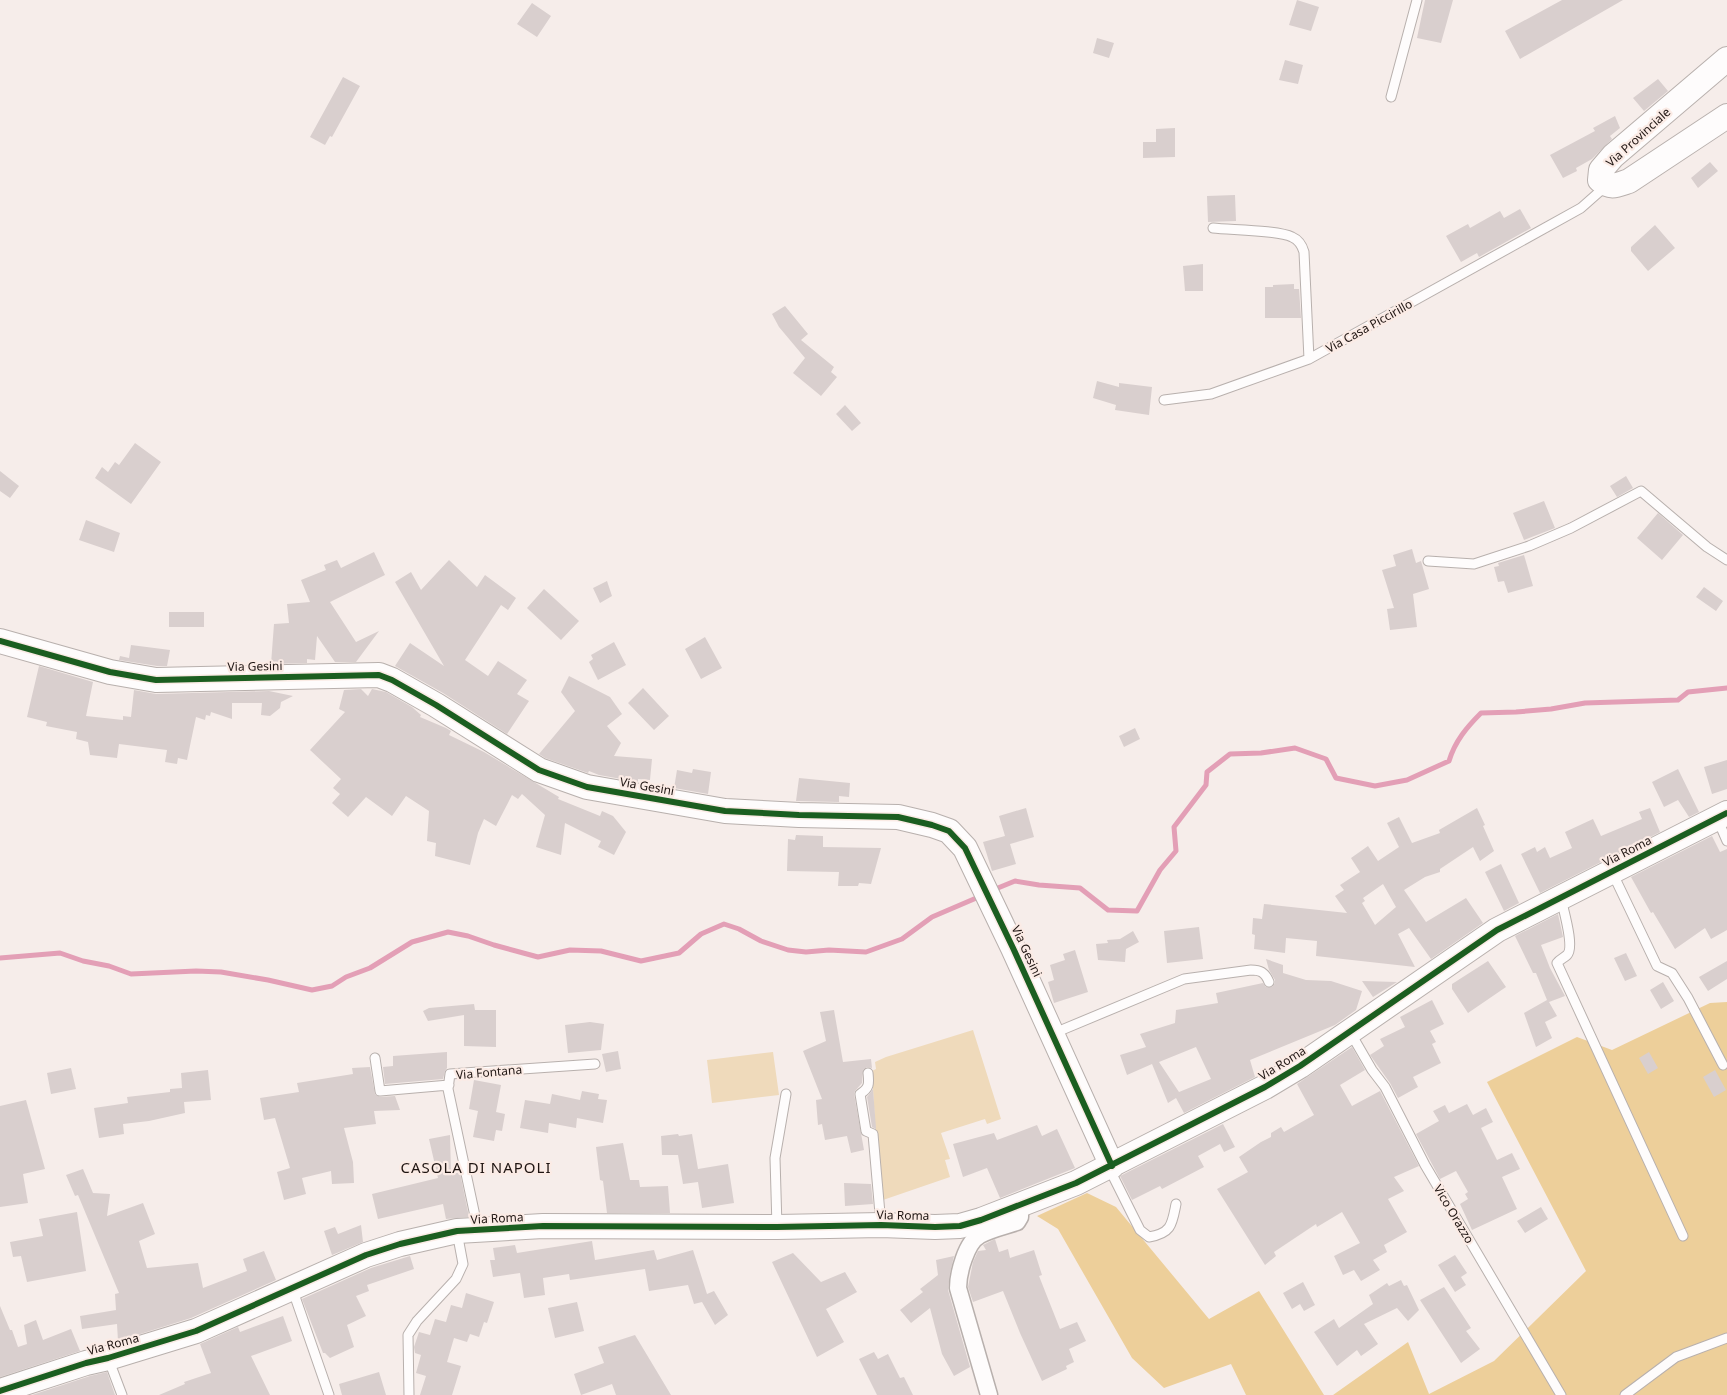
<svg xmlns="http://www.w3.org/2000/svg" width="1727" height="1395" viewBox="0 0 1727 1395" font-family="'Noto Sans',sans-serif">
<rect width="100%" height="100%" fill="#f6edea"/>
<path fill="#efdabb" d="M973,1030L1001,1119L987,1124L985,1119L941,1133L950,1159L945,1160L950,1177L883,1200L879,1195L872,1071L876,1069L875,1062L886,1057Z
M773,1052L779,1095L712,1103L707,1060Z"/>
<path fill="#edcf9a" d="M1727,1002V1395H1333L1408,1342L1429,1394L1494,1361L1586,1271L1487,1082L1577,1037L1612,1050L1710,1003Z
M1087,1193L1116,1207L1209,1319L1259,1291L1324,1395H1246L1231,1364L1164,1388L1132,1358L1058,1229L1037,1216Z"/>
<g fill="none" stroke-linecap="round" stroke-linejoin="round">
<path stroke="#e39fb6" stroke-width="5" d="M993,890L1015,881L1039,885L1080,888L1108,910L1137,911L1160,870L1176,851L1174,827L1206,785L1207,772L1230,754L1261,753L1295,748L1326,759L1336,778L1375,786L1407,780L1449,761C1455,741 1467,727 1481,713L1516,712L1551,709L1585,703L1678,700L1688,692L1727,688
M0,958L60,953L83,961L109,966L131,974L196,971L221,972L268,980L312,990L332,986L346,977L370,968L412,942L448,932L468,936L494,945L538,957L570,950L601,951L641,961L679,953L701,934L724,924L739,929L761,941L788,950L806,952L829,950L866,952L902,939L932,917L981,896"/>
</g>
<path fill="#d9cfce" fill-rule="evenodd" d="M1297,0L1319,7L1311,31L1289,25Z
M1425,0H1453L1441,43L1417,38Z
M1562,0H1623L1520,59L1505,31Z
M532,3L551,16L537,37L517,24Z
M1097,38L1114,43L1109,58L1093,53Z
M1285,60L1303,65L1298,84L1279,80Z
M343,77L360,86L332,137L330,136L325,145L310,137Z
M1658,79L1668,91L1644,111L1633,98Z
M1615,116L1620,128L1610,136L1612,139L1592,159L1576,168L1577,171L1563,178L1550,155L1595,131L1593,128Z
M1175,128V157L1143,158V142H1156V129Z
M1710,162L1718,171L1698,188L1691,178Z
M1235,195L1236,221L1208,222L1207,196Z
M1520,209L1531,228L1479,257L1477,253L1461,262L1446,236L1468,224L1470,228L1500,211L1504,218Z
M1655,225L1675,248L1648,271L1631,251V247Z
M1203,264V291H1185L1183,266Z
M1294,284V289H1299L1301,318H1265V287H1273V285Z
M785,306L808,334L801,340L834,367L831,372L837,377L821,396L793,373L805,358L779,327L772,314Z
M1097,381L1119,387V383L1152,387L1149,415L1115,410L1116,405L1093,398Z
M845,405L861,423L852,431L836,414Z
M135,443L161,462L131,504L95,478L102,467L108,472L115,462L119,465Z
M0,471L19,486L10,498L0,491Z
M1626,476L1633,488L1617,497L1610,486Z
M1544,501L1555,528L1524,540L1513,513Z
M1658,513L1683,535L1662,560L1637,538Z
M86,520L120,533L114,552L79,540Z
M1412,549L1416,563L1421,561L1429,589L1413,594L1417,627L1390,630L1387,609L1394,608L1382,570L1396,566L1393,555Z
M374,552L385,575L330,602L356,642L379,631L356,662H335L317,636L315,660L307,659V663L271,664L274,624L289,623L287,604L310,602L301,580L326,570L324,565L337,560L341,568Z
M1524,555L1533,586L1508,593L1504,581L1498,582L1494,567L1499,566L1498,563Z
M449,560L477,587L485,575L516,598L508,610L501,605L465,660L488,676L498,661L527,680L517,694L529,701L507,734L443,693L395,666L410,643L444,666L395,582L411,572L421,590Z
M607,581L612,596L600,603L593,588Z
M1704,587L1723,601L1716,611L1696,597Z
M544,589L579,621L561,640L527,608Z
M169,612H204V627H169Z
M705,637L722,668L701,679L685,649Z
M614,642L626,665L598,680L589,662L593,659L591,655Z
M131,645L170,650L167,666H157L119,660L120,656L129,658Z
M39,666L93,682L86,716L123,720V716L131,717L134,690L156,694L269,691L293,696L281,702L280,708L270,716L261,715L262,703H232V719L211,712L210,716L206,715L205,720L196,717L187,760L178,758L177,764L165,762L167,750L119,744L117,758L90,755L88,742L76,739L77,732L46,726L47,722L27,717Z
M569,676L610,697L622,714L607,726L621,743L614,756L652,759L650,780L638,779V782L599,775L589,771L588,773L545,758L539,754L575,711L561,692Z
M643,688L669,716L654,730L628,703Z
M361,689L368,696L372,689L386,692L412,707L421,715L420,717L446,728L451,731L449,735L484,752L559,797L558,799L600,816L602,811L613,816L626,832L614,855L598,847L601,841L565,823L561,855L536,847L545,815L522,794L518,799L512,795L496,826L484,819L478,833L470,865L435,856L436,843L427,841L429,811L406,796L392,816L366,797L348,817L332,803L340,794L333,788L341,779L310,750L345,712L339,709L344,690Z
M1135,728L1140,739L1124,747L1119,736Z
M1727,760V789L1712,794L1704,767Z
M693,769L711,772L708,794L674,788L677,770L692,773Z
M1678,769L1699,812L1689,817L1678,800L1664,807L1652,782Z
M799,778L850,783L849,797L839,796V802L796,801Z
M1026,808L1034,837L1010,844L1016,864L992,871L983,842L1005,836L999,816Z
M1477,808L1485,825L1483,826L1494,851L1480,861L1473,847L1440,869V872L1425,877L1404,890L1426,922L1466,898L1483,923L1431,959L1409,928L1398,934L1415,967L1316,956L1317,941L1286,938L1285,953L1254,949L1255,935L1252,934L1253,918L1262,919L1264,904L1347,913L1335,896L1344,890L1340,885L1360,872L1351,858L1368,846L1378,861L1399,847L1387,823L1399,817L1412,843L1440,833L1439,830ZM1383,884L1396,907L1375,925L1362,903L1365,901L1363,898Z
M1650,808L1660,832L1540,893L1521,854L1535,847L1537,852L1545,847L1550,858L1572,848L1565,832L1593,819L1601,836L1642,819L1639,812Z
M796,835L823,836V847L881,848L871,884L859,883L858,886H838L839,872L787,871L788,839L795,840Z
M1712,836L1720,852L1727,849V930L1711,939L1705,928L1675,949L1653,912L1651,913L1631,877Z
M1501,864L1519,903L1504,911L1485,872Z
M1558,914L1563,937L1541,945L1550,968L1565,996L1549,1002L1557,1016L1545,1022L1552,1038L1536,1047L1524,1013L1547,1000L1536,973H1533L1515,936Z
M1199,927L1203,959L1167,963L1164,931Z
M1133,931L1139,942L1126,949L1125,962L1098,960L1096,944L1108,943L1107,940L1120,939Z
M1075,950L1088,992L1054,1003L1048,982L1054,980L1050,965L1065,960L1063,954Z
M1626,953L1637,976L1625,981L1614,958Z
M1266,959L1283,965V973L1306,980L1331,981L1362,991L1356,1010L1335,1025L1250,1060L1255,1077L1184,1113L1176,1098L1168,1103L1152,1064L1127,1075L1120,1055L1146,1047L1140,1034L1175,1023L1176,1010L1218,1003L1216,993L1263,983L1266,987H1272L1275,983V980L1269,970ZM1196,1047L1211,1079L1179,1092L1159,1062Z
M1488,961L1506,987L1468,1013L1452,989V984Z
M1727,961V979L1708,991L1699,977Z
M1362,981L1397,982L1373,997Z
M1663,982L1674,1001L1661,1009L1650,990Z
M1432,1000L1444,1024L1430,1031L1436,1042L1432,1044L1441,1063L1413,1077L1418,1087L1398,1098L1390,1083L1370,1055L1384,1046L1380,1039L1405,1027L1400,1017Z
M474,1004L475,1010H496V1047L464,1046V1015L428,1021L423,1011L429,1008Z
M834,1010L843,1062L871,1059L872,1068L867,1067L863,1070L862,1083L855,1091L854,1094L864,1150L851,1153L847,1136L825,1140L822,1124L818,1125L816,1100L822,1099L803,1051L826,1041L820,1012Z
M590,1022L604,1024L601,1050L568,1053L565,1025Z
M1352,1047L1365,1070L1340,1085L1352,1106L1380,1091L1419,1166L1394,1177L1404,1191L1388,1199L1407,1232L1384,1245L1387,1252L1373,1260L1380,1270L1361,1281L1354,1270L1343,1275L1334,1256L1360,1243L1342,1212L1317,1227L1316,1224L1274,1252L1276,1256L1265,1265L1217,1189L1248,1172L1239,1157L1261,1142L1271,1137V1133L1281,1127L1284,1132L1314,1115L1297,1084Z
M618,1051L621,1069L606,1072L602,1054Z
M447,1052V1068L445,1071L443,1079L385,1084L383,1067L393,1066V1056Z
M1649,1052L1658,1068L1648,1074L1639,1058Z
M370,1067L375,1094L380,1097L395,1096L400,1110L374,1111L376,1124L344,1128L353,1162L354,1183L332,1184L331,1171L302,1178L306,1194L284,1200L277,1172L290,1168L275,1118L264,1120L260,1098L299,1092L297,1083L353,1074L352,1068Z
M71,1068L76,1089L51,1094L47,1073Z
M208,1070L211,1100L184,1102L185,1113L149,1121L123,1124L124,1134L99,1138L94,1108L128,1103L127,1097L170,1092V1089L182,1088L181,1073Z
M1715,1070L1726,1090L1714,1097L1703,1077Z
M474,1080L501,1085L496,1112L505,1114L502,1131L496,1130L494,1141L473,1137L478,1111L469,1109Z
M873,1089L876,1128V1129L872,1127L867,1097Z
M582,1091L599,1094L598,1099L607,1100L603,1123L577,1118L576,1128L549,1123L548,1133L520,1128L525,1100L550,1104L552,1094L580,1100Z
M26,1100L45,1169L23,1174L28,1203L0,1207V1106Z
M1467,1104L1473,1115L1486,1108L1493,1122L1481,1128L1497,1160L1512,1153L1520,1169L1502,1177L1517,1209L1472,1230L1460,1204L1468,1199L1465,1194L1468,1192L1456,1171L1440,1179L1416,1134L1439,1121L1433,1111L1445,1105L1449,1113Z
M1223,1124L1235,1147L1224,1152L1220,1144L1198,1156L1204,1167L1162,1189L1160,1186L1132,1200L1120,1176Z
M1037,1125L1042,1136L1057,1129L1075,1168L1000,1198L987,1168L963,1177L953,1144L994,1133L997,1140Z
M678,1134L679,1136L692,1134L698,1169L728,1164L734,1203L702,1208L698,1182L683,1184L678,1155H662L661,1136Z
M450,1135L451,1173H460L469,1217L446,1219L443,1204L378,1219L372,1194L438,1178L429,1139Z
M623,1143L630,1180H639L640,1187L668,1186L670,1213H607L603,1181L600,1180L596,1147Z
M83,1169L93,1193L110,1194L107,1216L143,1203L155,1234L139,1241L147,1268L198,1263L203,1288L247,1271L243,1259L264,1251L276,1280L191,1318L118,1341L117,1324L82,1329L80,1316L116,1310L115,1294L119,1293L78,1195L75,1196L66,1175Z
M844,1183L871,1184L873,1204L845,1206Z
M1541,1207L1548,1219L1525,1233L1517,1221Z
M77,1212L86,1271L27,1282L21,1256L13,1257L10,1242L43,1236L39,1219Z
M361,1225L363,1242L332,1255L324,1231L335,1227L338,1234Z
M995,1239L999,1252L1008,1249L1010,1258L1034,1250L1042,1275L1039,1276L1060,1329L1077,1322L1086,1341L1069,1349L1074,1362L1066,1366L1067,1369L1042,1381L1020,1333L1003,1291L973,1302L968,1287L973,1262L978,1251L986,1250L983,1245Z
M592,1241L595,1260L654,1250L657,1260L693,1250L707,1294L714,1291L728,1315L715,1325L702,1302L694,1304L688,1285L649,1291L645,1269L570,1280L569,1274L543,1278L545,1295L524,1298L520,1273L493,1277L490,1260H495L493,1248L515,1245L517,1253Z
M793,1253L821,1282L845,1272L857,1292L826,1309L844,1342L817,1357L772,1262Z
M1455,1255L1467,1273L1461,1277L1466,1285L1455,1292L1438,1265Z
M410,1256L414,1269L367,1285L369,1291L356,1296L366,1316L347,1325L354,1347L330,1358L325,1353H323L302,1299L371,1268Z
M954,1256L950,1273L948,1290L970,1367L954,1376L942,1354L930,1308L911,1323L900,1310L923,1292L920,1289L938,1275L936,1260Z
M1401,1280L1404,1286L1407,1285L1419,1310L1408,1321L1397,1308L1364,1324L1378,1344L1361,1356L1357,1350L1337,1366L1314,1332L1334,1319L1339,1328L1373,1304L1369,1295L1387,1283L1389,1286Z
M1303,1282L1315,1305L1304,1311L1300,1304L1292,1309L1283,1293Z
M1444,1287L1471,1328L1466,1331L1480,1349L1461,1363L1420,1300Z
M466,1293L494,1302L487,1323L484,1322L479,1337L470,1334L467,1342L454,1338L447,1362L461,1366L452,1395H420L426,1376L416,1373L421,1355L415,1353L414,1347L419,1332L430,1335L435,1319L446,1322L451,1305L462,1308Z
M577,1302L584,1331L555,1338L548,1308Z
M0,1306L10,1330H12L18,1347L27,1344L24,1325L36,1320L43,1340L71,1329L80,1351L0,1377Z
M283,1316L292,1341L251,1356L270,1395H159L185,1384L184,1382L211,1373L200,1344L238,1327L240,1332Z
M635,1335L671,1395H616L612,1384L581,1395L574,1374L604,1363L598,1347Z
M874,1352L878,1359L888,1354L900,1378L904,1377L913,1395H877L859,1359Z
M107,1372L115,1395H32L90,1376Z
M379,1372L386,1395H342L339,1384Z"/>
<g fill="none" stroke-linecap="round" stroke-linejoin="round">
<defs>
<path id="lane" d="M1391,97L1417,0
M1213,228C1231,230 1278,230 1292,237C1299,240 1302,245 1304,252L1309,359L1581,208L1607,185
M1164,400L1211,394L1309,359
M1428,561L1474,564L1529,546L1571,528L1641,491L1707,547L1727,560
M1717,818L1727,841
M1612,872L1657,966L1672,973L1688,998L1723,1065
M1561,898C1563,909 1575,947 1567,955C1564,958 1560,959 1557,963L1683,1236
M1350,1032L1372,1070L1385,1087L1425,1165L1561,1395
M1052,1034L1184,979L1251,970C1260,970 1265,972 1269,982
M375,1058L380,1091L449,1085
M868,1073C869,1083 870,1088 860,1094L866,1131L873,1134L881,1225
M1109,1168L1140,1230L1149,1237C1172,1233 1172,1224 1176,1204
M777,1227L775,1158L786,1094
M478,1230L448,1089L450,1074L595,1064
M292,1288L329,1395
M108,1358L122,1395
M409,1395L408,1335L417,1321L456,1279L463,1264L457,1232
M1625,1395L1676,1357L1727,1338"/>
<path id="street" d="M989,1395L958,1288C958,1274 966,1242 980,1235C991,1229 1005,1226 1017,1222L1020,1217V1206"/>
<path id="secondary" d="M1727,59L1613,156L1601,170L1600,180C1611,189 1617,185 1629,181L1727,116
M0,641L110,672L156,680L379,675L392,680L436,705L539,770L587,787L725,811L799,815L898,817L932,825L949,831L965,848L1013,948L1112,1166
M0,1391L86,1363L108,1358L196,1331L366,1255L400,1244L457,1231L543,1226L777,1227L881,1225L935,1227L960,1226L981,1220L1076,1183L1265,1087L1300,1066L1497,930L1727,813"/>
</defs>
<use href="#lane" stroke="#b8b0ad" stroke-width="11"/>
<use href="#street" stroke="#b8b0ad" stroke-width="19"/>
<use href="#secondary" stroke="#b8b0ad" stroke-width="26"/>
<use href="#lane" stroke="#fefcfc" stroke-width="9"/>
<use href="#street" stroke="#fefcfc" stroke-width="16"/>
<use href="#secondary" stroke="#fefcfc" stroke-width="24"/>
<defs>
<path id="cycleway" d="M0,641L110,672L156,680L379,675L392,680L436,705L539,770L587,787L725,811L799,815L898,817L932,825L949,831L965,848L1013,948L1112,1166
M0,1391L86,1363L108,1358L196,1331L366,1255L400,1244L457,1231L543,1226L777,1227L881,1225L935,1227L960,1226L981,1220L1076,1183L1265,1087L1300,1066L1497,930L1727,813"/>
</defs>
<use href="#cycleway" stroke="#fbebe5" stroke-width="9"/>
<use href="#cycleway" stroke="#1b5e20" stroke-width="6"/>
</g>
<g text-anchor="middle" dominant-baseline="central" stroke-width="4.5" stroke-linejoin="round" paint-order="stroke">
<g font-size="12" fill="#1f1512" stroke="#fbebe5">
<text transform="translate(1638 137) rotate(-42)">Via Provinciale</text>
<text transform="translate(1369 326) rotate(-29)">Via Casa Piccirillo</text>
<text transform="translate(255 666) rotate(-1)">Via Gesini</text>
<text transform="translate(647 786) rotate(10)">Via Gesini</text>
<text transform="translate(1627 851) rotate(-27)">Via Roma</text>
<text transform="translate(1027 951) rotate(65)">Via Gesini</text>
<text transform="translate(1282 1063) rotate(-32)">Via Roma</text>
<text transform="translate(489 1072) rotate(-5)">Via Fontana</text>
<text transform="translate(1454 1214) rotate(59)">Vico Orazzo</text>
<text transform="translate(903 1215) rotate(1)">Via Roma</text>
<text transform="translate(497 1218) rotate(-3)">Via Roma</text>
<text transform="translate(113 1344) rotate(-15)">Via Roma</text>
</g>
<g font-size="15" letter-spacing="1" fill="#1f1512" stroke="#fbebe5">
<text x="476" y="1167">CASOLA DI NAPOLI</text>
</g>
</g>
</svg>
